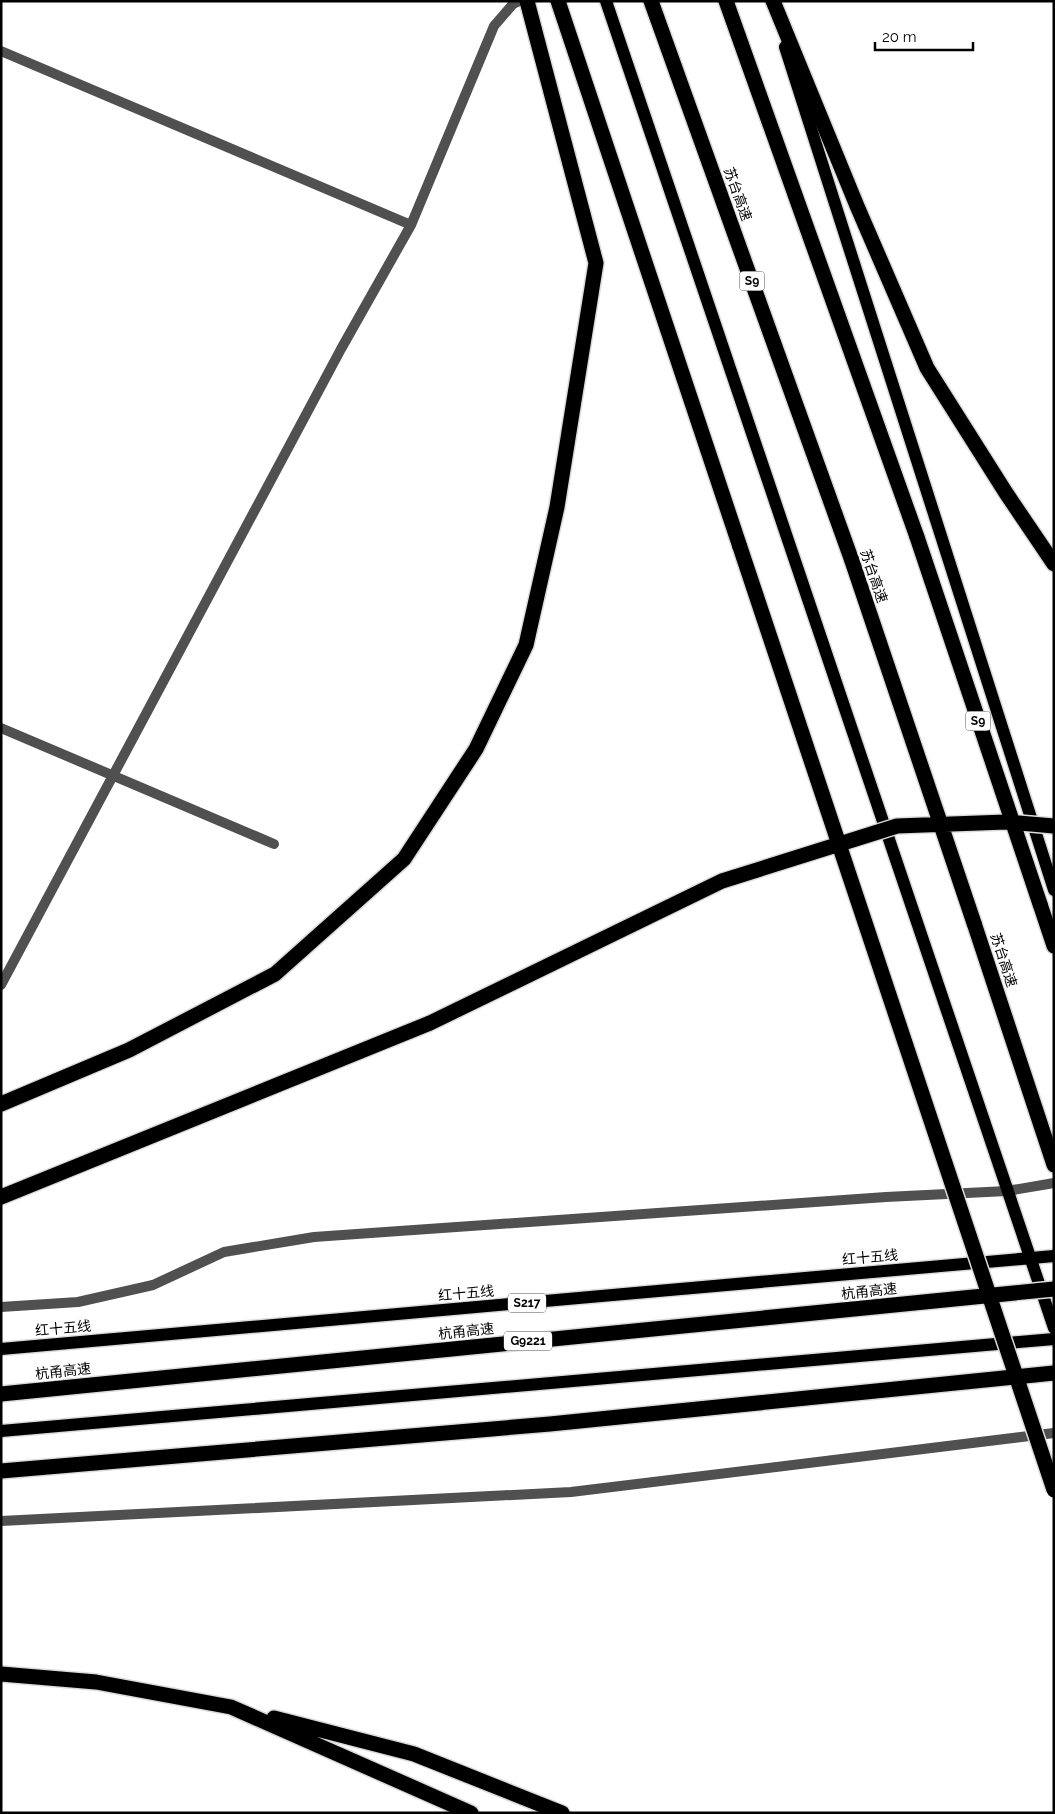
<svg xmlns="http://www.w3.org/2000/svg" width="1055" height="1814" viewBox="0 0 1055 1814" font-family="Raleway,'Noto Sans SC',sans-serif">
<rect width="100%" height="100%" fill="#fff"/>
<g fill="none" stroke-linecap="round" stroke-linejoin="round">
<defs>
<path id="primary" d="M606,1L1054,1328
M785,47L1054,890
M1,1349L1054,1256
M1,1431L1054,1339"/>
<path id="highway" d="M558,1L740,547
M651,1L852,561
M726,1L917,537
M773,1L857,206L927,368L1006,493L1054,564
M1040,904L1054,946
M974,923L1054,1165
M1,1104L129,1050L275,974L404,859L476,749L526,645L557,507L596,263L527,1
M1,1197L430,1023
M1,1674L96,1682L231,1707L471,1813
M274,1718L414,1754L562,1813"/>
</defs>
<use href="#primary" stroke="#dbdbdb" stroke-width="15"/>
<use href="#highway" stroke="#dbdbdb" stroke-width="18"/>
<path stroke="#505050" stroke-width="10" d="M1,51L411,225
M1,728L274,844
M1,985L341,349L411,225L494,26L513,4L519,1
M1,1307L78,1302L153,1285L224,1252L314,1237L886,1197L1007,1191L1054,1183
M1,1521L571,1492L1054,1433"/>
<use href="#primary" stroke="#000" stroke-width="12"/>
<use href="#highway" stroke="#000" stroke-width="15"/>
<defs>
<path id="highway-bridge" d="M917,537L1040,904
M740,547L1054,1490
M852,561L974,923
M430,1023L722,881L897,826L1006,822L1054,826
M1,1394L1054,1289
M1,1471L550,1424L1054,1373"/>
</defs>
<use href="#highway-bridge" stroke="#dbdbdb" stroke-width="18" stroke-linecap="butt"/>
<use href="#highway-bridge" stroke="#000" stroke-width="15"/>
</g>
<g text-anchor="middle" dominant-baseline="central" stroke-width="4.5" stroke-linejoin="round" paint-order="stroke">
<g fill="#fff" stroke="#4c4c4c" stroke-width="1">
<rect x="739.5" y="271.5" width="25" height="19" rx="4"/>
<rect x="965.5" y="711.5" width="25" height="19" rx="4"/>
<rect x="508" y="1293.5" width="38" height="19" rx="4"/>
<rect x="504" y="1331.5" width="48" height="19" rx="4"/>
</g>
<g font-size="12" font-weight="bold" fill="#000">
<text x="752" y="281">S9</text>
<text x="978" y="721">S9</text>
<text x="527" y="1303">S217</text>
<text x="528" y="1341">G9221</text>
</g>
<g font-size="14" fill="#000" stroke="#fff">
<text transform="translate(738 194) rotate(70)">苏台高速</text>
<text transform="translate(874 576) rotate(71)">苏台高速</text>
<text transform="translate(1004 960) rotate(72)">苏台高速</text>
<text transform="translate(870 1257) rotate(-5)">红十五线</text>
<text transform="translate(869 1291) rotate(-6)">杭甬高速</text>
<text transform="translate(466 1293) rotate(-5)">红十五线</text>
<text transform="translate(63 1328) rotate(-5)">红十五线</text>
<text transform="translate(466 1331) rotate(-6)">杭甬高速</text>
<text transform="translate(63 1371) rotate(-6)">杭甬高速</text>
</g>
</g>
<rect width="1055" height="1814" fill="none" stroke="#000000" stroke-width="5"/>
<path d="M875 42v8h98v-8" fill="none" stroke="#000000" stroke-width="2.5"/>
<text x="882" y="42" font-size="15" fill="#000000" stroke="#ffffff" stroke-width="4" paint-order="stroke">20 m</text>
</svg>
